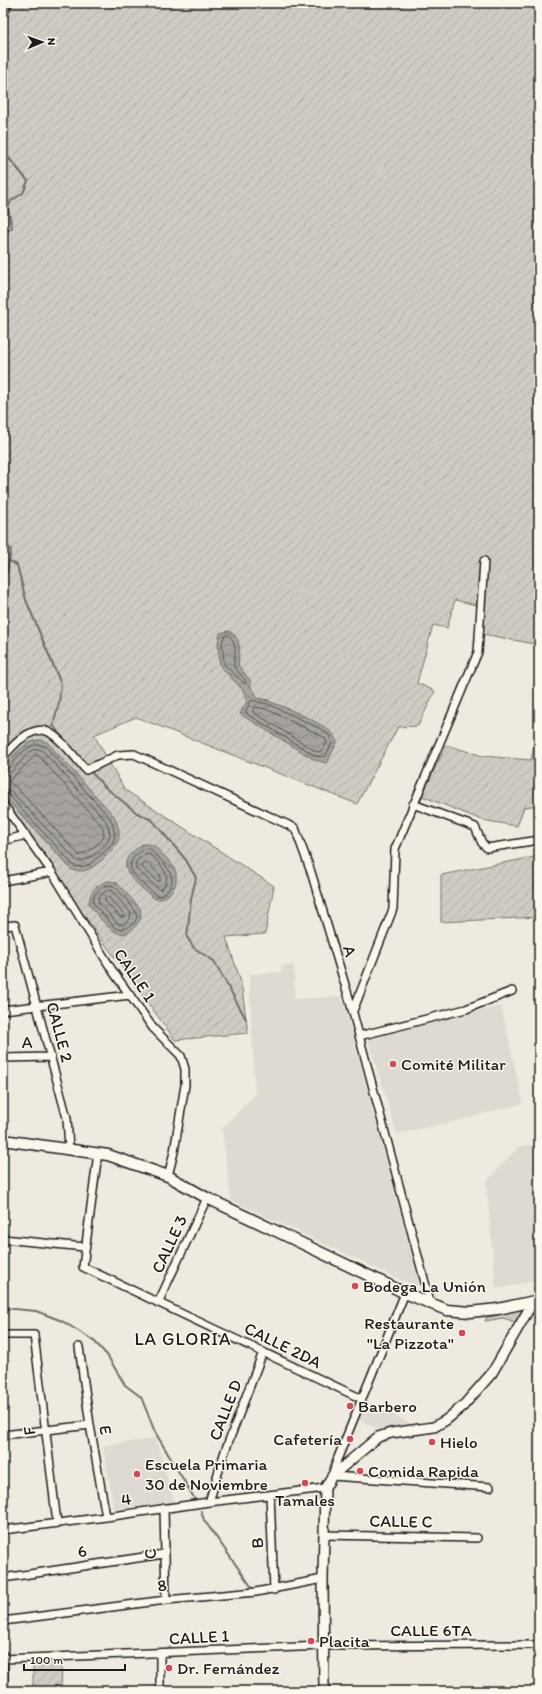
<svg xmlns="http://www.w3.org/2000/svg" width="542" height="1694" viewBox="0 0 542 1694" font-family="Itim,sans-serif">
<defs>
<pattern id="grass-dots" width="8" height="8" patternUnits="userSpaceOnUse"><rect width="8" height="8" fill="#ceccc2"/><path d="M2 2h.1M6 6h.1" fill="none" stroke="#b0afa6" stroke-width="1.8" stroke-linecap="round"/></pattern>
<pattern id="garden-furrows" width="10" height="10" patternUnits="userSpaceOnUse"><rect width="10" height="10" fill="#ceccc2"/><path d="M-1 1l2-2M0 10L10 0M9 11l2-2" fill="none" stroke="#b0afa6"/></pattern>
<pattern id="water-waves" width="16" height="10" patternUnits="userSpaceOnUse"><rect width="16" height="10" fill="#a6a39d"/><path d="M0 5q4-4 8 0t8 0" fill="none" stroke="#86847f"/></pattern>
</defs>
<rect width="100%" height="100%" fill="#eeeadf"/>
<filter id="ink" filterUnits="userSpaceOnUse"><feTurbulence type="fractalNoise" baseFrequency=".025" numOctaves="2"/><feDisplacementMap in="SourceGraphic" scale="8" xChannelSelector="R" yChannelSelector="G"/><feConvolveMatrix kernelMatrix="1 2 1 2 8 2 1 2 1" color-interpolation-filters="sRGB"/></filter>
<g filter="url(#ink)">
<path fill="#dedad1" d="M294,965L295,999L342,996L419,1282L416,1287L231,1200L222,1129L255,1094L249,974L281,972V966Z
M501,1006L523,1101L520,1104L469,1118L397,1134L367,1036Z
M539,1144V1280L496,1289L486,1182L519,1146Z
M365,1400L411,1424L383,1431L357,1419Z
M156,1438L174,1502L114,1509L103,1446Z"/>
<path fill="url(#grass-dots)" stroke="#75746f" d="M523,1308L515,1322L503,1318L485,1321L486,1318Z"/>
<path fill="url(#garden-furrows)" stroke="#75746f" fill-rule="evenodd" d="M13,3H539V645L483,634L480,606L455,600L447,628L433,625L417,683L435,691L418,726L398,727L357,804L136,717L94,735L125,790L274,886L265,934L226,937L241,982L248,1033L175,1040L3,804V795L72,870L39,740C23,742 14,756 3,767V743L6,738H3V31ZM240,646C239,651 237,660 238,665C239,676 253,688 257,698L269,700H247L243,690L220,666Z
M539,720V805L524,807L517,826L482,820L422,796L446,745L483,756L531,760Z
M539,856V917L441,922V875Z
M62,1661L61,1691H33V1662Z"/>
<path fill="url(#water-waves)" stroke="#6f6d69" d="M229,631C243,639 239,652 238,665L250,680L251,688L255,692L257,698C273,701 319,721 331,732C334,734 335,739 337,742L327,763L315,760L240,714L247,701L243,690L220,666L218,643L220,633Z
M39,740L47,742L114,816C117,823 120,831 119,837C117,849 93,871 81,871C78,871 75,870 72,870L3,795V768C14,756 23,742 39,740Z
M142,844C147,844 151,844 155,847C159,850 172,863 174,868C181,882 171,900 155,899C145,890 118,873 128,857C131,852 138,848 142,844Z
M107,881L116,882L140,908L141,918C122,952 105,923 89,905C90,890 94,887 107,881Z"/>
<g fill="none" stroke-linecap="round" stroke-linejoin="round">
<path stroke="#535250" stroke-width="1" d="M228,635C239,643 234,655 234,667L246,681L245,684L224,664L222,643L224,637Z
M252,700L268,704L321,729L329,735L332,743L325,757L316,756L247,714L246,711Z
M255,707L266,709L318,734L325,738L327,742L322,751L317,752L253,712V710Z
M36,755L39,756L101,825C103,828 105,834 103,838C100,843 85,855 79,855L16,787L9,782L10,780Z
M3,770L7,769C18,758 28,740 45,746L110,818L113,825L115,836L111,846L90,864L82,867L74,866L8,794L3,793
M3,775C19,774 25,744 42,750L106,821C108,826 110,831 110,836C108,846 86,863 77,861L11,791L3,788
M148,848C153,851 156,855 160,859C172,872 179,883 161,896L156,895C146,886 120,870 135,856C139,853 142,848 148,848Z
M147,853C159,860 176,879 160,890L136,869V862Z
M146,862L160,875V881H157L142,867V865Z
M107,885C108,885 112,885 113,886C118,888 137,911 137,916C136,926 122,932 115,928L93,903C93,893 98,889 107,885Z
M108,890L112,891L131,913L130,919L124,924H118L98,902L99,897Z
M108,897L124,914L123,917H120L105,901V898Z"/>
<path stroke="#6f6d69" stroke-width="2" d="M3,151L28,181L23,193L11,201L8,208L12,228L3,234
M3,394L7,412L3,414
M3,540L11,550L7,572L3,574
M9,561L17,565L26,600L61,684L59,703L53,725L64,740
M89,770L106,788L137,813L152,820L186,860L196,878L191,899L187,937L194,948L214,961L246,1019
M3,1308L36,1311L62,1321L93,1340L107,1355L125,1385L141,1397L155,1432L196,1501
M201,1511L204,1520L253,1589"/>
<defs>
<path id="minor" d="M3,757C9,751 14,744 21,739C27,734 38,728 46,731C59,735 77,760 86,770L118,755L134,754L295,828L311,872L349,998L431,1305
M3,804L52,872L112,970L153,1028L181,1056L185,1069V1085L174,1152L168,1176
M413,804L475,827L482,843L487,848L539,840
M3,841L26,835
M3,881L52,872
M3,926L15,925L67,1118L69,1148
M3,1010L130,995
M353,1011L393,909L395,849L478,652L484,561
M359,1036L466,1009L512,991
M3,1058L51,1057
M98,1153L83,1267L362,1399
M3,1239L85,1247
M405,1293L337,1460L332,1476L490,1487
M158,1303L207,1198
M3,1335H34L57,1523
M79,1347L90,1425L106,1517
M3,1435L90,1425
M270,1495L274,1590
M209,1502L225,1451L263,1352
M164,1508L166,1600
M3,1530L106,1517L209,1502L325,1488
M324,1535L477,1538
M3,1578L164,1554
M3,1621L166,1600L256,1592L323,1579
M160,1654V1691
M3,1655L4,1691
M3,1659L323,1646L539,1645"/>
<path id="tertiary" d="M324,1691L323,1579L325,1488L332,1476L378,1437L391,1433L434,1427L446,1420L463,1406L492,1373L533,1302"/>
<path id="secondary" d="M3,1140L108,1155L168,1176L207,1198L274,1230L405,1293L447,1310L470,1312L498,1309L539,1300"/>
<path id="primary" d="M3,8L5,3"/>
</defs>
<use href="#minor" stroke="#1c1c1c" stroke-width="10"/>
<use href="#tertiary" stroke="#1c1c1c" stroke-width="12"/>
<use href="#secondary" stroke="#1c1c1c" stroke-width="13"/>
<use href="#primary" stroke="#1c1c1c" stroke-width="15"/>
<use href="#minor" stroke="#fbf7ec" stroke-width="7"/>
<use href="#tertiary" stroke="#fbf7ec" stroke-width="9"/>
<use href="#secondary" stroke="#fbf7ec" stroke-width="10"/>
<use href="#primary" stroke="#fbf7ec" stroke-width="12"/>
</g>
</g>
<g fill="#d1495b" stroke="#fbf7ec" stroke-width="1.5">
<circle cx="393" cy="1064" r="4"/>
<circle cx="355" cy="1286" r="4"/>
<circle cx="462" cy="1333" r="4"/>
<circle cx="350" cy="1406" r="4"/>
<circle cx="350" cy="1439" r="4"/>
<circle cx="432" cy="1442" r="4"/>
<circle cx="360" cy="1471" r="4"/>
<circle cx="137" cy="1474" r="4"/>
<circle cx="305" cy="1483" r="4"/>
<circle cx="311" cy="1641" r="4"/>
<circle cx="169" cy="1668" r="4"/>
</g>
<g text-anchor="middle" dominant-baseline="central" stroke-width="3" stroke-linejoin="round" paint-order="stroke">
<g font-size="17" fill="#1c1c1c" stroke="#fbf7ec">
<text transform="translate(350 951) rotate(73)">A</text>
<text transform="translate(135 975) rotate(56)">CALLE 1</text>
<text transform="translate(60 1032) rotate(75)">CALLE 2</text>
<text transform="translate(27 1042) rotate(-1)">A</text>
<text transform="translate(169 1244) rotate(-65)">CALLE 3</text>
<text transform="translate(283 1345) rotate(26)">CALLE 2DA</text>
<text transform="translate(225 1410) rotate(-69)">CALLE D</text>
<text transform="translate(106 1430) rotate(81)">E</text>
<text transform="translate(29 1431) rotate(-97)">F</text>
<text transform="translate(126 1499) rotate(-9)">4</text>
<text transform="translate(401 1521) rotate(1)">CALLE C</text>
<text transform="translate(257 1543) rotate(-92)">B</text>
<text transform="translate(82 1551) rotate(-8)">6</text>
<text transform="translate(150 1554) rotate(-91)">C</text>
<text transform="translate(162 1585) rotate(-6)">8</text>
<text x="431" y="1630">CALLE 6TA</text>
<text transform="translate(199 1637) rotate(-3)">CALLE 1</text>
</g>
<g font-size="17" fill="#1c1c1c" stroke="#fbf7ec" text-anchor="start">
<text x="401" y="1064">Comité Militar</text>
<text x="363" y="1286">Bodega La Unión</text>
<text x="454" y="1323" text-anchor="end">Restaurante<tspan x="454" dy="20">"La Pizzota"</tspan></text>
<text x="358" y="1406">Barbero</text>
<text x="342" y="1439" text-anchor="end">Cafetería</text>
<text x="440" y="1442">Hielo</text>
<text x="145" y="1464">Escuela Primaria<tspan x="145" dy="20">30 de Noviembre</tspan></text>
<text x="368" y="1471">Comida Rapida</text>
<text x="305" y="1500" text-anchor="middle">Tamales</text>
<text x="319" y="1641">Placita</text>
<text x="177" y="1668">Dr. Fernández</text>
</g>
<g font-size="18" letter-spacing="1" fill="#1c1c1c" stroke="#fbf7ec">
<text x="183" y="1339">LA GLORIA</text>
</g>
</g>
<rect width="542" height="1694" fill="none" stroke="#fbf7ec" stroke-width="16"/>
<rect x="8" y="8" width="526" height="1678" fill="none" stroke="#1c1c1c" stroke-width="1.5" filter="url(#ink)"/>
<g transform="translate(42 42) rotate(88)" stroke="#fbf7ec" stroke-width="3" paint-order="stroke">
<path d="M0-3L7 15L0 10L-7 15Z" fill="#1c1c1c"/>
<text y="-6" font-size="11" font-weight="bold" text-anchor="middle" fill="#1c1c1c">N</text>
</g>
<path d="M24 1664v6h101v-6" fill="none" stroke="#1c1c1c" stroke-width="2"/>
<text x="30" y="1664" font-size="12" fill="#1c1c1c" stroke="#fbf7ec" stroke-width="3" paint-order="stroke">100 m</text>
</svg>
